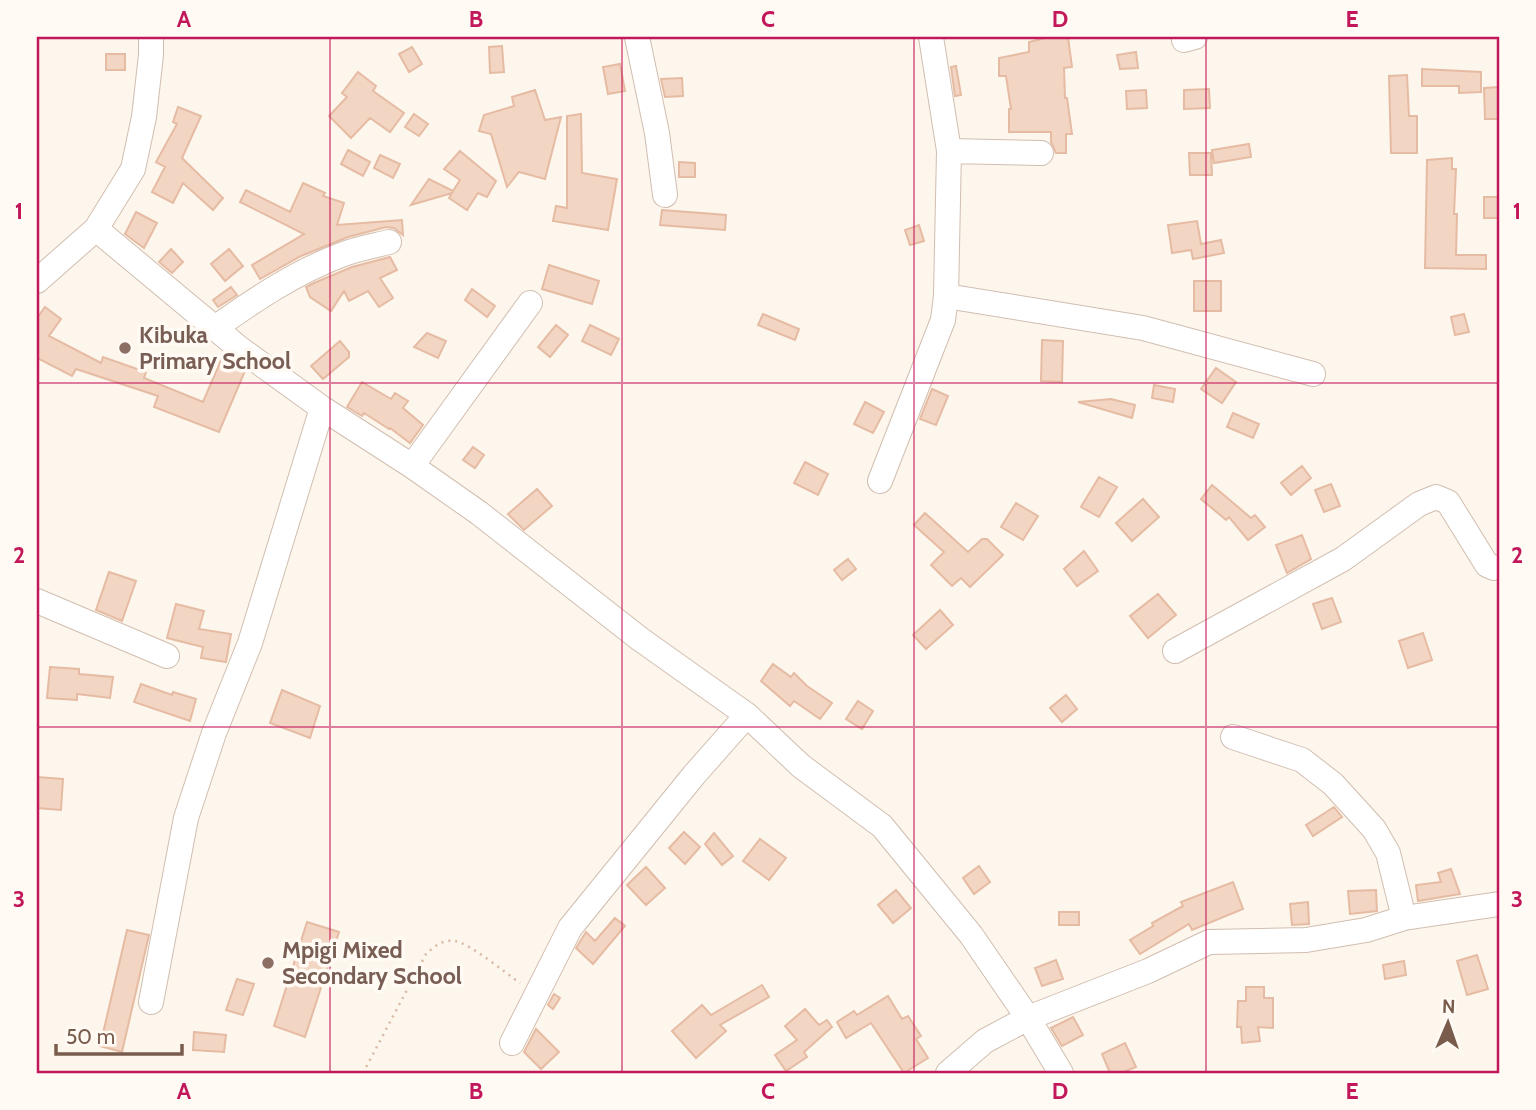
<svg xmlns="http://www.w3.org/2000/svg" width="1536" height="1110" viewBox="0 0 1536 1110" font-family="Cabin,sans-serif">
<rect width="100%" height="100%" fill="#fdf6ec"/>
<path fill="#f3d5c3" stroke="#e6bba3" stroke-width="2" d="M1049,37H1068L1072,67L1064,68L1065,98H1067L1072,134H1066V153H1056L1051,142V132H1009V109H1011L1006,76H999V58L1029,52V42Z
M502,46L504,72L490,73L489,47Z
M412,47L422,64L409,72L399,54Z
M1136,52L1138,68L1120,69L1117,55Z
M106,54H125V70H106Z
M620,64L625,91L608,94L603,67Z
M956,66L961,95L955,96L951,67Z
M1422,69L1481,72V92L1459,93V86H1422Z
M358,72L376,86L373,91L404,113L390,132L370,118L351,138L329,116L347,97L342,93Z
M1407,75L1409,116H1417V153H1391L1389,76Z
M682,78L683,96L665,97L661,79Z
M1499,87V119H1485L1484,88Z
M1209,89L1210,108L1184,109V90Z
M535,90L545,120L561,117L545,179L519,172L507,187L491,134L479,131L484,115L514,106L512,97Z
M1146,90L1147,108L1127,109L1126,91Z
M178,107L201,116L182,158L223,198L213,210L183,183L173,203L152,192L165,167L156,162L177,124L173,122Z
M414,114L428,124L419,136L405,127Z
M581,114L582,173L617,179L608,230L553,221L556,206L567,208V116Z
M1249,144L1251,157L1214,163L1212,150Z
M348,150L370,162L363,176L341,164Z
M460,151L496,181L487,197L478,193L467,210L449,198L452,193L411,205L429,179L453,191L460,180L444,169Z
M1189,153H1211L1212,175H1190Z
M380,155L400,164L393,178L374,168Z
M1452,158V169H1456L1454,214H1457L1456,255H1486V269L1425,268L1427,160Z
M679,162L695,163V177H679Z
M303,183L325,193L323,196L344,203L337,225L402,220L403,235L394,228L386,227L348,237L301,256L260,279L252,265L304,234L240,202L246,190L290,212Z
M1484,197H1499V218H1484Z
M662,210L726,215L725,230L660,225Z
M136,212L157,223L144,248L125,234Z
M1197,221L1201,244L1221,240L1224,253L1193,259L1191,250L1172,253L1168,225Z
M919,225L924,241L910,245L905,230Z
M171,249L183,262L172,273L159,262Z
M229,249L243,266L225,281L211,264Z
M390,257L397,270L380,278L393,298L379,307L368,291L349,301L344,291L331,311L310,297L306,287L314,283L352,267Z
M549,265L599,281L592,304L542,289Z
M1194,281H1221V311H1194Z
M231,287L237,295L218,307L213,300Z
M472,289L495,306L487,317L465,300Z
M45,307L61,319L49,336L101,363L103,357L146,372L144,378L203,402L221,360L242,368L245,371L219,432L154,407L158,396L76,369L72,376L37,358V318Z
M763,314L799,329L795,340L758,325Z
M1464,314L1469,332L1455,335L1451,317Z
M556,325L568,335L550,357L538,347Z
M590,325L619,339L611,355L582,341Z
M427,333L446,341L438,358L414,347Z
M1042,340L1063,341L1062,382L1041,381Z
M340,341L349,352V357L323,379L311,366Z
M1216,368L1236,382L1222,403L1201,389Z
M362,382L391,399L395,393L408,401L403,408L423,425L410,443L390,428L389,429L364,413L362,416L347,407Z
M1154,385L1175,389L1173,402L1152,398Z
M932,389L948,396L936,425L920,419Z
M1111,399L1135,405L1132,418L1078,402Z
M865,402L884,412L873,433L854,424Z
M1233,413L1259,424L1253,438L1227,427Z
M473,447L484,455L475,468L463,460Z
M805,462L828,474L818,495L794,483Z
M1302,466L1311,478L1291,495L1281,483Z
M1099,477L1117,487L1099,517L1081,507Z
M1331,484L1340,506L1324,512L1315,490Z
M1212,485L1251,518L1255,515L1265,527L1248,540L1229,517L1226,520L1201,499Z
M537,489L552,506L524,530L508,514Z
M1143,499L1159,517L1132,541L1116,523Z
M1016,503L1038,516L1023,540L1001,527Z
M925,513L968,552L982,539H987L1003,555L970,587L961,578L952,586L931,565L944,552L914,525Z
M1302,535L1311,559L1287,573L1276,545Z
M1084,551L1098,571L1077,586L1064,569Z
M848,559L856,569L842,580L834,570Z
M109,572L136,581L122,621L96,610Z
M1158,594L1176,615L1148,638L1130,616Z
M1332,598L1341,622L1322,629L1313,604Z
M176,604L204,611L199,629L231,634L226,662L201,658L203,647L167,638Z
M940,610L953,625L926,649L913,635Z
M1423,633L1432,660L1408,668L1399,641Z
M773,664L791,677L794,673L807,686L832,703L820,719L794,701L790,706L761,681Z
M50,667L79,669V674L113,677L110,698L77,694V700L47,698Z
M141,684L172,695L173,692L196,699L190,721L134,702Z
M282,690L320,706L310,738L270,723Z
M1066,695L1077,709L1062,722L1050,708Z
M858,701L873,711L862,729L846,719Z
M37,777L63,779L61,810L37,808Z
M1334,807L1342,817L1313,836L1306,825Z
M684,832L700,847L685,864L669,848Z
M714,833L733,856L722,865L705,844Z
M760,839L786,858L769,880L743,861Z
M979,866L990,882L974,894L963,878Z
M646,867L665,888L646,905L627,885Z
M1451,869L1460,894L1418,901L1416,885L1441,882L1438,873Z
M1233,882L1243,909L1192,930L1189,924L1140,954L1130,940L1153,926L1152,923L1183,906L1181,902Z
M896,890L911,908L893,923L878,905Z
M1376,890L1377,911L1350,914L1348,891Z
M1308,902L1309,924L1292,925L1290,904Z
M1059,912H1079V925H1059Z
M615,918L625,926L593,964L576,948L586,932L595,941Z
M307,922L339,932L305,1037L274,1026Z
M127,930L149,935L122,1052L100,1046Z
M1477,955L1488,989L1467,995L1457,961Z
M1056,960L1063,979L1042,986L1035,968Z
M1404,961L1406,975L1385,979L1383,965Z
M237,979L254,984L243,1015L226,1010Z
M762,985L769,997L720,1025L726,1031L696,1058L672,1031L702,1005L711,1015Z
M1246,987H1264V998H1273V1028L1258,1027L1260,1041L1242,1043L1241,1027H1237L1238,1001H1246Z
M554,994L560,998L553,1009L548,1005Z
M888,996L902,1019L908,1016L921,1036L916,1039L928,1058L904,1073L871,1023L846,1038L837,1022L854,1011L857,1015Z
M805,1009L819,1025L827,1020L832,1027L804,1052L807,1057L786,1071L775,1055L797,1040L785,1026Z
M1073,1017L1083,1035L1062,1046L1051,1028Z
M536,1029L559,1052L541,1069L524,1052Z
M194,1032L226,1035L224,1052L193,1050Z
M1125,1043L1136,1067L1121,1073H1110L1102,1054Z"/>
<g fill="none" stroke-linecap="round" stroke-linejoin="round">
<defs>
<path id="minor" d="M637,37L657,133L665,195
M1184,40L1195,37
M949,151L1041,153
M96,229L239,348L322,408L412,466L479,513L640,639L747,715L801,766L882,826L971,935L1028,1018L1061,1073
M37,281L96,229L133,169L144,117L151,55V37
M946,296L1143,328L1313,374
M215,328C254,300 296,272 341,255C356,249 373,246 389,242
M412,466L530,303
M880,481L943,320L946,296L949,151L931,37
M37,601L167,656
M1175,651L1343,559L1419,504L1436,497L1448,502L1487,565L1494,568L1499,567
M1233,737L1302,760L1333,784L1374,829L1388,853L1404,918
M151,1002L186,818L214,733L250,643L322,408
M512,1043L570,928L694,775L747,715
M948,1073L985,1041L1028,1018L1148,971L1209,942L1306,940L1366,930L1404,918L1499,904"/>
</defs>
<use href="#minor" stroke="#d1beb0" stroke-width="26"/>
<path stroke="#d9b8a5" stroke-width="2.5" stroke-dasharray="2 5" stroke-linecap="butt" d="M363,1073L426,954C434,947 442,939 455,941C469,943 506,973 520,983"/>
<use href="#minor" stroke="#fff" stroke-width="24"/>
</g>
<path fill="none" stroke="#c2185b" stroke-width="2" stroke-opacity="0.55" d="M330,37V1073M622,37V1073M914,37V1073M1206,37V1073M37,383H1499M37,727H1499"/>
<g fill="#8d6e63" stroke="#fffaf3" stroke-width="2.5">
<circle cx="125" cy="348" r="7"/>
<circle cx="268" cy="963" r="7"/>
</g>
<g text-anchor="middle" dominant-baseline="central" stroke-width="7" stroke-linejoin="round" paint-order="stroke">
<g font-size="23" font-weight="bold" fill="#785e54" stroke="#fffaf3" text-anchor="start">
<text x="139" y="335">Kibuka<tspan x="139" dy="26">Primary School</tspan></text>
<text x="282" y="950">Mpigi Mixed<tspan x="282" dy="26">Secondary School</tspan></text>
</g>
</g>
<rect width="1536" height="1110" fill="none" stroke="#fffaf3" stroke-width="77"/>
<g transform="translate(1448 1023) rotate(2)" stroke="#fffaf3" stroke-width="5" paint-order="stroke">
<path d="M0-5L12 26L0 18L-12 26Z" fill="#7a5c4d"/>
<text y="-10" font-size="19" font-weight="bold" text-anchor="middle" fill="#7a5c4d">N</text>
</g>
<path d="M56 1044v10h126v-10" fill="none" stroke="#7a5c4d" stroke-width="3.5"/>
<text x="66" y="1044" font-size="21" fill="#7a5c4d" stroke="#fffaf3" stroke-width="5" paint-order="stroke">50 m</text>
<rect x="38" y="38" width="1460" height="1034" fill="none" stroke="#c2185b" stroke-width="2.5"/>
<g font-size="23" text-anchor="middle" font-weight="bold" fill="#c2185b">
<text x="184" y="27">A</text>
<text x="476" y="27">B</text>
<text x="768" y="27">C</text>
<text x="1060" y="27">D</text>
<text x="1352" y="27">E</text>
<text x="19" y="219">1</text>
<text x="1517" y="219">1</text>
<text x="19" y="563">2</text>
<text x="1517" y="563">2</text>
<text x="19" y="907">3</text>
<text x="1517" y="907">3</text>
<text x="184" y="1099">A</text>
<text x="476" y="1099">B</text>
<text x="768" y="1099">C</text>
<text x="1060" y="1099">D</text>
<text x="1352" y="1099">E</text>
</g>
</svg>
